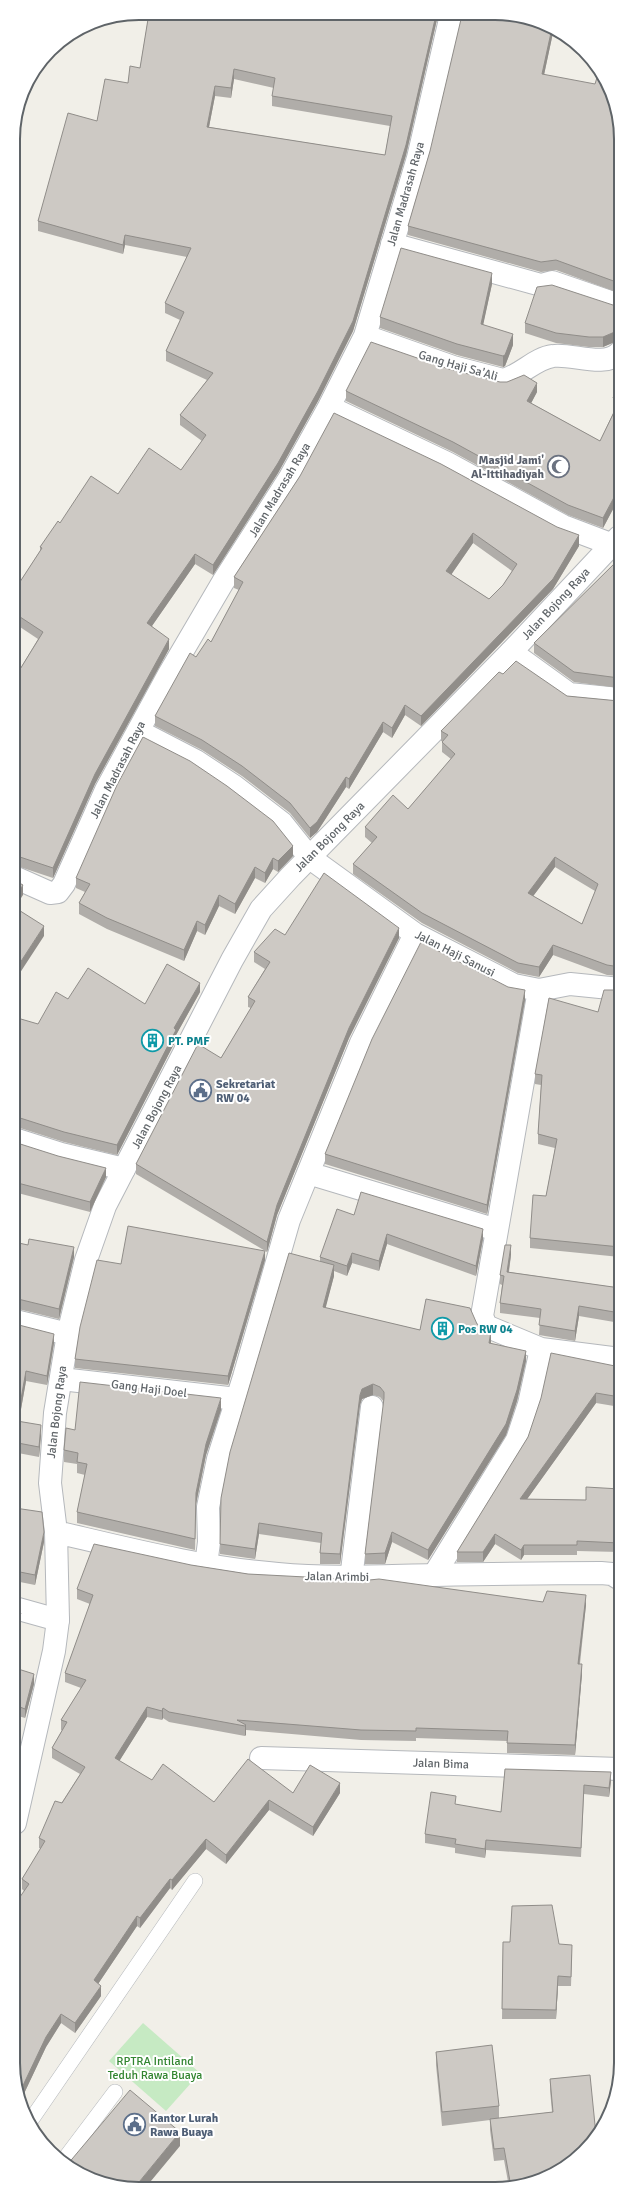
<svg xmlns="http://www.w3.org/2000/svg" width="634" height="2202" viewBox="0 0 634 2202" font-family="Signika,sans-serif">
<rect width="100%" height="100%" fill="#f1efe8"/>
<path fill="#c6eac3" d="M143,2023L200,2073L166,2111L109,2061Z"/>
<g fill="none" stroke-linecap="round" stroke-linejoin="round">
<defs>
<path id="service" d="M29,2123L195,1881
M63,2161L115,2092"/>
<path id="minor" d="M392,244L541,285L552,282L619,305
M365,336L453,367L503,380C521,376 535,358 553,356C571,353 605,368 619,353
M329,407L447,463L563,526L613,545
M511,652L569,694L619,699
M138,731L196,761L234,786L282,823L310,858L415,934L514,985L539,990L570,984L620,989
M14,877L50,893L58,892L64,884L106,790L169,674L223,582L289,479L329,407L365,336L418,158L451,15
M539,990L482,1316L486,1326L541,1349L620,1359
M14,1139L61,1154L124,1169
M308,1173L497,1230
M15,1321L68,1334
M61,1379L237,1399
M206,1565L209,1542L208,1507L218,1459L244,1377L289,1220L361,1043L415,934
M434,1575L517,1440L529,1404L541,1349
M351,1579L372,1407
M15,1608L58,1620
M261,1758L620,1769"/>
<path id="tertiary" d="M56,1532C129,1549 202,1568 278,1574C331,1579 381,1576 435,1575C490,1574 545,1573 601,1573L612,1574L620,1579
M15,1823L54,1651L58,1620L56,1532L50,1483L55,1413L68,1334L86,1260L105,1206L232,960L261,909L291,876L511,652L619,537"/>
</defs>
<use href="#service" stroke="#b5b8bc" stroke-width="16"/>
<use href="#minor" stroke="#b5b8bc" stroke-width="24"/>
<use href="#tertiary" stroke="#b5b8bc" stroke-width="24"/>
<use href="#service" stroke="#fff" stroke-width="15"/>
<use href="#minor" stroke="#fff" stroke-width="22"/>
<use href="#tertiary" stroke="#fff" stroke-width="22"/>
</g>
<path fill="#b0ada9" fill-rule="evenodd" d="M149,13L438,15L406,155L353,331L318,401L278,473L213,575L195,564L152,626L169,649L95,784L53,878L14,865V679L38,639L14,623V591L40,551V547L60,523L118,494L181,470L202,441L180,425V415L207,380L166,361V351L180,320L165,313V303L187,257L125,245L123,254L38,231V221L97,121L140,68ZM234,79L274,88L272,96V106L390,126L385,155L209,127L215,96L231,98Z
M520,15L554,28L544,75L619,114V293L556,270L541,272L408,235V226L430,151Z
M492,284L483,324L513,345L505,366L503,367L457,355L380,328V317Z
M619,307V341H617L603,347H589L556,343L525,333V323Z
M449,369L537,392L531,403L600,441L615,409L613,408V398L619,381V498L603,528L568,515L453,452L346,401V391Z
M300,476L579,546L553,589L421,726L405,715L392,738L383,732L349,789L346,787L317,832L310,838L290,813L242,776L202,750L155,726V716L196,657L211,642L239,590L234,588V577ZM473,543L512,571L503,585L489,599L451,575Z
M619,559V688L574,682L534,653V643Z
M503,674L567,696L619,701L620,976L607,975L553,955L539,977L518,973L422,923L353,874V864L372,843L365,837V827L408,809L451,759L442,752V741H441V731ZM555,867L595,891L582,924L533,896Z
M293,856L278,872L273,869L265,883L255,878L235,914L219,906L205,935L197,931L184,961L107,929L79,914V903L85,892L76,888V878Z
M285,935L399,938L349,1038L277,1215L267,1252L136,1174V1164L221,1058L251,1008L248,1007V997L265,969L254,962V952Z
M620,990V1257L530,1248V1238L546,1196L555,1148L538,1144V1134L541,1085L535,1084V1074L598,1012Z
M200,992L176,1035V1040L117,1155L64,1142L17,1127L14,1128L38,1024L68,999L145,1004Z
M525,1000L487,1214L325,1164V1154Z
M14,1142L106,1177L90,1212L14,1192Z
M354,1215L483,1239L476,1276L387,1244L379,1271L352,1263L347,1276L334,1271V1276L325,1308L420,1330L477,1324L491,1342V1343L526,1361L517,1401L506,1435L428,1560L392,1542L385,1564H365V1554L384,1402L380,1397L373,1395L362,1399L360,1405L340,1564H320V1553L321,1543L259,1534L255,1559L220,1554L221,1498L320,1261V1257Z
M14,1242L74,1257L59,1319L18,1309Z
M511,1255L509,1272L620,1288V1323L579,1316L575,1341L539,1335L540,1318L500,1313V1303L502,1285L500,1284V1275Z
M265,1260L228,1385L75,1368V1359L121,1264Z
M15,1324L54,1343L47,1385L26,1381L19,1421L41,1435L39,1457L18,1453L15,1472Z
M620,1367V1407L596,1403L527,1499L586,1500L620,1489V1552L577,1551V1555H524L521,1560L495,1544L483,1562H457V1552L528,1437Z
M221,1410L206,1455L196,1504L195,1550L77,1523V1512L85,1475L77,1473V1464L64,1462V1450L75,1430Z
M15,1508L44,1542L35,1585L15,1581Z
M191,1565L248,1574L350,1582L543,1602L586,1605L580,1664L582,1674L575,1755L507,1753V1741L416,1738V1741L361,1740L246,1730L245,1736L169,1722L163,1718L162,1720L147,1717L119,1761L152,1780L214,1802L293,1793H340L313,1836L269,1810L226,1864L206,1849L172,1890L170,1888L140,1928L137,1926L98,1984L101,1996L75,2033L61,2023L46,2047L20,2102L15,2088L24,1891L22,1889V1879L41,1849L39,1848V1838L80,1774L52,1758V1748L62,1730H61V1720L81,1688L65,1682V1673L90,1604L77,1599V1589Z
M15,1668L34,1684L25,1718L15,1715Z
M505,1769L611,1781L609,1797L584,1794L581,1857L486,1850L485,1858L455,1853V1848L425,1843V1834L456,1805L501,1812Z
M503,1942L559,1944L572,1955L571,1986H558L556,2019H502Z
M436,2052L499,2106V2118L552,2112L550,2090V2079L590,2075L520,2187H509L504,2160L494,2161L490,2130V2120L442,2126L436,2065Z"/>
<path fill="#908d89" d="M436,15H438L406,155L353,331L318,401L278,473L213,575V565L353,321Z
M552,28H554L542,84V74Z
M234,69V79L231,98V88Z
M215,86V96L207,137V127Z
M125,235V245L123,254V245Z
M492,273V284L481,335V324Z
M617,331V341L603,347V337Z
M513,334V345L505,366L503,367V356Z
M537,383V392L527,411V401Z
M619,488V498L603,528V518Z
M473,533V543L446,582V571Z
M579,535V546L553,589L421,726V716Z
M195,554V564L147,633V623Z
M169,639V649L95,784L53,878V868L95,774Z
M405,705V715L392,738V728Z
M383,722V732L349,789V779Z
M346,777V787L317,832L310,838V828Z
M293,846V856L278,872V861Z
M555,857V867L528,903V893Z
M273,858V869L265,883V873Z
M255,867V878L235,914V904Z
M23,885V895L14,909V899Z
M219,895V906L205,935V925Z
M197,921V931L184,961V950Z
M44,926V936L14,982V972Z
M399,928V938L349,1038L277,1215L267,1252V1242L277,1205L349,1028Z
M553,945V955L539,977V967Z
M200,983V992L176,1035V1040L117,1155V1145L174,1028Z
M525,990V1000L487,1214V1205Z
M17,1117V1127L14,1128V1118Z
M106,1168V1177L90,1212V1202Z
M483,1229V1239L476,1276V1266Z
M387,1234V1244L379,1271V1261Z
M511,1245V1255L507,1282V1272Z
M74,1247V1257L59,1319V1309Z
M265,1251V1260L228,1385V1376Z
M352,1253V1263L347,1276V1266Z
M334,1265V1276L323,1318V1307Z
M18,1299V1309L15,1310V1300Z
M579,1306V1316L575,1341V1331Z
M491,1331V1342L489,1354V1343Z
M54,1334V1343L47,1385V1376Z
M526,1351V1361L517,1401L506,1435L428,1560V1550Z
M26,1371V1381L17,1431V1421Z
M373,1384V1395L362,1399L360,1405L340,1564V1554L360,1395L362,1389Z
M596,1393V1403L520,1509V1499Z
M221,1398V1410L206,1455L196,1504L195,1550L196,1493L206,1444Z
M41,1425V1435L39,1457V1447Z
M18,1443V1453L15,1472V1462Z
M259,1523V1534L255,1559V1549Z
M44,1532V1542L35,1585V1575Z
M392,1532V1542L385,1564V1553Z
M495,1534V1544L483,1562V1552Z
M524,1545V1555L521,1560V1550Z
M586,1595V1605L578,1674V1664Z
M21,1613V1623L15,1637V1627Z
M582,1664V1674L575,1755V1745Z
M34,1674V1684L25,1718V1709Z
M147,1707V1717L115,1768V1758Z
M163,1708V1718L162,1720V1711Z
M246,1725V1735L245,1736V1726Z
M611,1772V1781L609,1797V1788Z
M340,1783V1793L313,1836V1827Z
M269,1800V1810L226,1864V1855Z
M206,1839V1849L172,1890V1880Z
M486,1840V1850L485,1858V1849Z
M170,1879V1888L140,1928V1918Z
M137,1916V1926L94,1990V1980Z
M558,1976V1986L556,2019V2010Z
M101,1986V1996L75,2033V2023Z
M61,2014V2023L46,2047L20,2102L18,2096L46,2037Z
M180,2132V2146L146,2187H135Z"/>
<path fill="#cdc9c4" stroke="#908d89" fill-rule="evenodd" d="M149,13L436,15L406,145L353,321L318,391L278,463L213,565L195,554L147,623L169,639L95,774L53,868L14,855V679L43,632L14,613V591L42,548L40,547L58,521L60,523L91,476L118,494L149,448L181,470L206,435L180,415L213,373L166,351L184,312L165,303L191,248L125,235L123,245L38,221L68,113L97,121L105,79L128,83L130,66L140,68ZM234,69L275,78L272,96L392,116L385,155L207,127L215,86L231,88Z
M462,15H520L552,28L542,74L595,84L599,71L608,83L619,114V283L556,260L541,262L408,226L430,151Z
M401,248L492,273L481,324L513,334L505,355L503,356L457,344L380,317Z
M552,285L619,307V331H617L603,337H589L556,333L525,323L537,287Z
M371,342L449,369L500,382H507L524,375L537,383L527,401L600,441L619,402V488L603,518L568,505L453,442L346,391Z
M619,381V400L613,398Z
M334,413L441,464L557,527L579,535L553,579L421,716L405,705L392,728L383,722L349,779L346,777L317,822L310,828L290,803L242,766L202,740L155,716L190,653L196,657L208,639L211,642L243,582L234,577L300,476ZM473,533L517,564L503,585L489,599L446,571Z
M619,559V678L574,672L534,643Z
M516,661L567,696L619,701L620,967L607,965L553,945L539,967L518,963L422,913L353,864L377,837L365,827L393,795L408,809L455,754L442,742L448,735L441,731L499,672L503,674ZM555,857L598,884L582,924L528,893Z
M143,737L190,761L227,786L273,821L293,846L278,861L273,858L265,873L255,867L235,904L219,895L205,925L197,921L184,950L107,918L79,903L90,884L76,878L117,785Z
M324,873L399,928L349,1028L277,1205L267,1242L136,1164L198,1044L221,1058L255,1001L248,997L270,962L254,952L275,929L285,935Z
M14,880L23,885L14,899Z
M14,907L44,926L14,972Z
M421,942L508,987L525,990L487,1205L325,1154L372,1039Z
M167,964L200,983L174,1028L176,1030L117,1145L64,1132L17,1117L14,1118V1017L38,1024L56,992L68,999L88,968L145,1004Z
M604,990H620V1247L530,1238L533,1195L546,1196L557,1139L538,1134L542,1075L535,1074L549,998L598,1012Z
M14,1142L58,1156L106,1168L90,1202L14,1182Z
M361,1192L483,1229L476,1266L387,1234L379,1261L352,1253L347,1266L320,1257L337,1209L354,1215Z
M128,1226L265,1251L228,1376L75,1359L80,1327L97,1260L121,1264Z
M29,1239L74,1247L59,1309L18,1299L15,1300L14,1242L28,1245Z
M505,1245H511L507,1272L620,1288V1313L579,1306L575,1331L539,1325L541,1309L500,1303L504,1276L500,1275Z
M289,1253L334,1265L323,1307L420,1330L426,1299L470,1308L477,1324L491,1331L489,1343L526,1351L517,1390L506,1424L428,1550L392,1532L385,1553L365,1554L384,1398V1392L380,1387L373,1384L362,1389L360,1395L340,1554L320,1553L322,1533L259,1523L255,1549L220,1544L221,1498L230,1452Z
M15,1324L54,1334L47,1376L26,1371L17,1421L41,1425L39,1447L18,1443L15,1462Z
M551,1353L620,1367V1397L596,1393L520,1499L586,1500V1487L620,1489V1543L577,1541V1545H524L521,1550L495,1534L483,1552H457L528,1437L541,1398Z
M80,1382L221,1398L206,1444L196,1493L195,1539L77,1512L87,1464L77,1462L78,1453L64,1450L66,1428L75,1430Z
M15,1508L42,1512L44,1532L35,1575L15,1571Z
M94,1544L191,1565L248,1574L344,1579L350,1582L379,1579L543,1602L547,1591L586,1595L578,1664H582L575,1745L507,1743L508,1731L416,1728V1731L361,1730L237,1720L246,1725L245,1726L169,1712L163,1708L162,1711L147,1707L115,1758L152,1780L163,1764L214,1802L248,1759L293,1793L310,1765L340,1783L313,1827L269,1800L226,1855L206,1839L172,1880L170,1879L140,1918L137,1916L94,1980L101,1986L75,2023L61,2014L46,2037L18,2096L15,2088V1904L29,1884L22,1879L45,1841L39,1838L55,1801L62,1803L85,1767L52,1748L67,1722L61,1720L86,1680L65,1673L93,1595L77,1589Z
M15,1611L21,1613L15,1627Z
M15,1668L34,1674L25,1709L15,1705Z
M505,1769L611,1772L609,1788L584,1785L581,1848L486,1840L485,1849L455,1844L456,1839L425,1834L431,1792L456,1796L455,1804L501,1812Z
M552,1905L559,1944L572,1945L571,1977L558,1976L556,2010L502,2009L503,1942H510L512,1906Z
M492,2045L499,2106L442,2112L436,2052Z
M590,2075L596,2135L590,2146L558,2172L520,2187H511L504,2148L494,2149L490,2119L553,2112L550,2079Z
M130,2090L180,2132L135,2187H114L83,2176L67,2165Z"/>
<defs>
<symbol id="mosque-ring" viewBox="-11 -11 22 22"><circle r="9.5" fill="#fff" stroke="#6b7280" stroke-width="1.5"/><path d="M3.5-4.9A6 6 0 1 0 3.5 4.9A5 5 0 1 1 3.5-4.9Z" fill="#6b7280"/></symbol>
<symbol id="building-ring" viewBox="-11 -11 22 22"><circle r="9.5" fill="#fff" stroke="#0f9aa8" stroke-width="1.5"/><path d="M-4-6H4V6H1V3H-1V6H-4ZM-2.5-4.3h1.7v1.8h-1.7ZM.8-4.3h1.7v1.8H.8ZM-2.5-1h1.7V.8h-1.7ZM.8-1h1.7V.8H.8Z" fill="#0f9aa8"/></symbol>
<symbol id="civic-ring" viewBox="-11 -11 22 22"><circle r="9.5" fill="#fff" stroke="#5c6f8a" stroke-width="1.5"/><path d="M-.6-6.5H3V-4.5H.6V-3L4-1V1h2V6H-6V1h2V-1L-.6-3ZM-1.2 2.5V6h2.4V2.5Z" fill="#5c6f8a"/></symbol>
</defs>
<g fill-rule="evenodd">
<use href="#mosque-ring" x="546" y="454" width="25" height="25"/>
<use href="#building-ring" x="140" y="1028" width="25" height="25"/>
<use href="#civic-ring" x="188" y="1078" width="25" height="25"/>
<use href="#building-ring" x="430" y="1316" width="25" height="25"/>
<use href="#civic-ring" x="122" y="2112" width="25" height="25"/>
</g>
<g text-anchor="middle" dominant-baseline="central" stroke-width="4" stroke-linejoin="round" paint-order="stroke">
<g font-size="12" fill="#5f6468" stroke="#fff">
<text transform="translate(406 194) rotate(-74)">Jalan Madrasah Raya</text>
<text transform="translate(458 366) rotate(16)">Gang Haji Sa'Ali</text>
<text transform="translate(280 490) rotate(-59)">Jalan Madrasah Raya</text>
<text transform="translate(556 604) rotate(-47)">Jalan Bojong Raya</text>
<text transform="translate(118 770) rotate(-63)">Jalan Madrasah Raya</text>
<text transform="translate(330 837) rotate(-45)">Jalan Bojong Raya</text>
<text transform="translate(455 954) rotate(27)">Jalan Haji Sanusi</text>
<text transform="translate(157 1107) rotate(-62)">Jalan Bojong Raya</text>
<text transform="translate(149 1389) rotate(7)">Gang Haji Doel</text>
<text transform="translate(57 1412) rotate(-83)">Jalan Bojong Raya</text>
<text transform="translate(337 1577) rotate(1)">Jalan Arimbi</text>
<text transform="translate(441 1764) rotate(2)">Jalan Bima</text>
</g>
<g font-size="12" font-weight="bold" fill="#5b616d" stroke="#fff" text-anchor="end">
<text x="544" y="460">Masjid Jami'<tspan x="544" dy="14">Al-Ittihadiyah</tspan></text>
</g>
<g font-size="12" font-weight="bold" fill="#0d838f" stroke="#fff" text-anchor="start">
<text x="168" y="1041">PT. PMF</text>
<text x="458" y="1329">Pos RW 04</text>
</g>
<g font-size="12" font-weight="bold" fill="#4e5e75" stroke="#fff" text-anchor="start">
<text x="216" y="1084">Sekretariat<tspan x="216" dy="14">RW 04</tspan></text>
<text x="150" y="2118">Kantor Lurah<tspan x="150" dy="14">Rawa Buaya</tspan></text>
</g>
<g font-size="12" fill="#328530" stroke="#fff">
<text x="155" y="2061">RPTRA Intiland<tspan x="155" dy="14">Teduh Rawa Buaya</tspan></text>
</g>
</g>
<path d="M0 0H634V2202H0ZM139 20H495A119 119 0 0 1 614 139V2063A119 119 0 0 1 495 2182H139A119 119 0 0 1 20 2063V139A119 119 0 0 1 139 20Z" fill="#fff" fill-rule="evenodd"/>
<path fill="none" stroke="#5f6468" stroke-width="2" d="M139 20H495A119 119 0 0 1 614 139V2063A119 119 0 0 1 495 2182H139A119 119 0 0 1 20 2063V139A119 119 0 0 1 139 20Z"/>
</svg>
